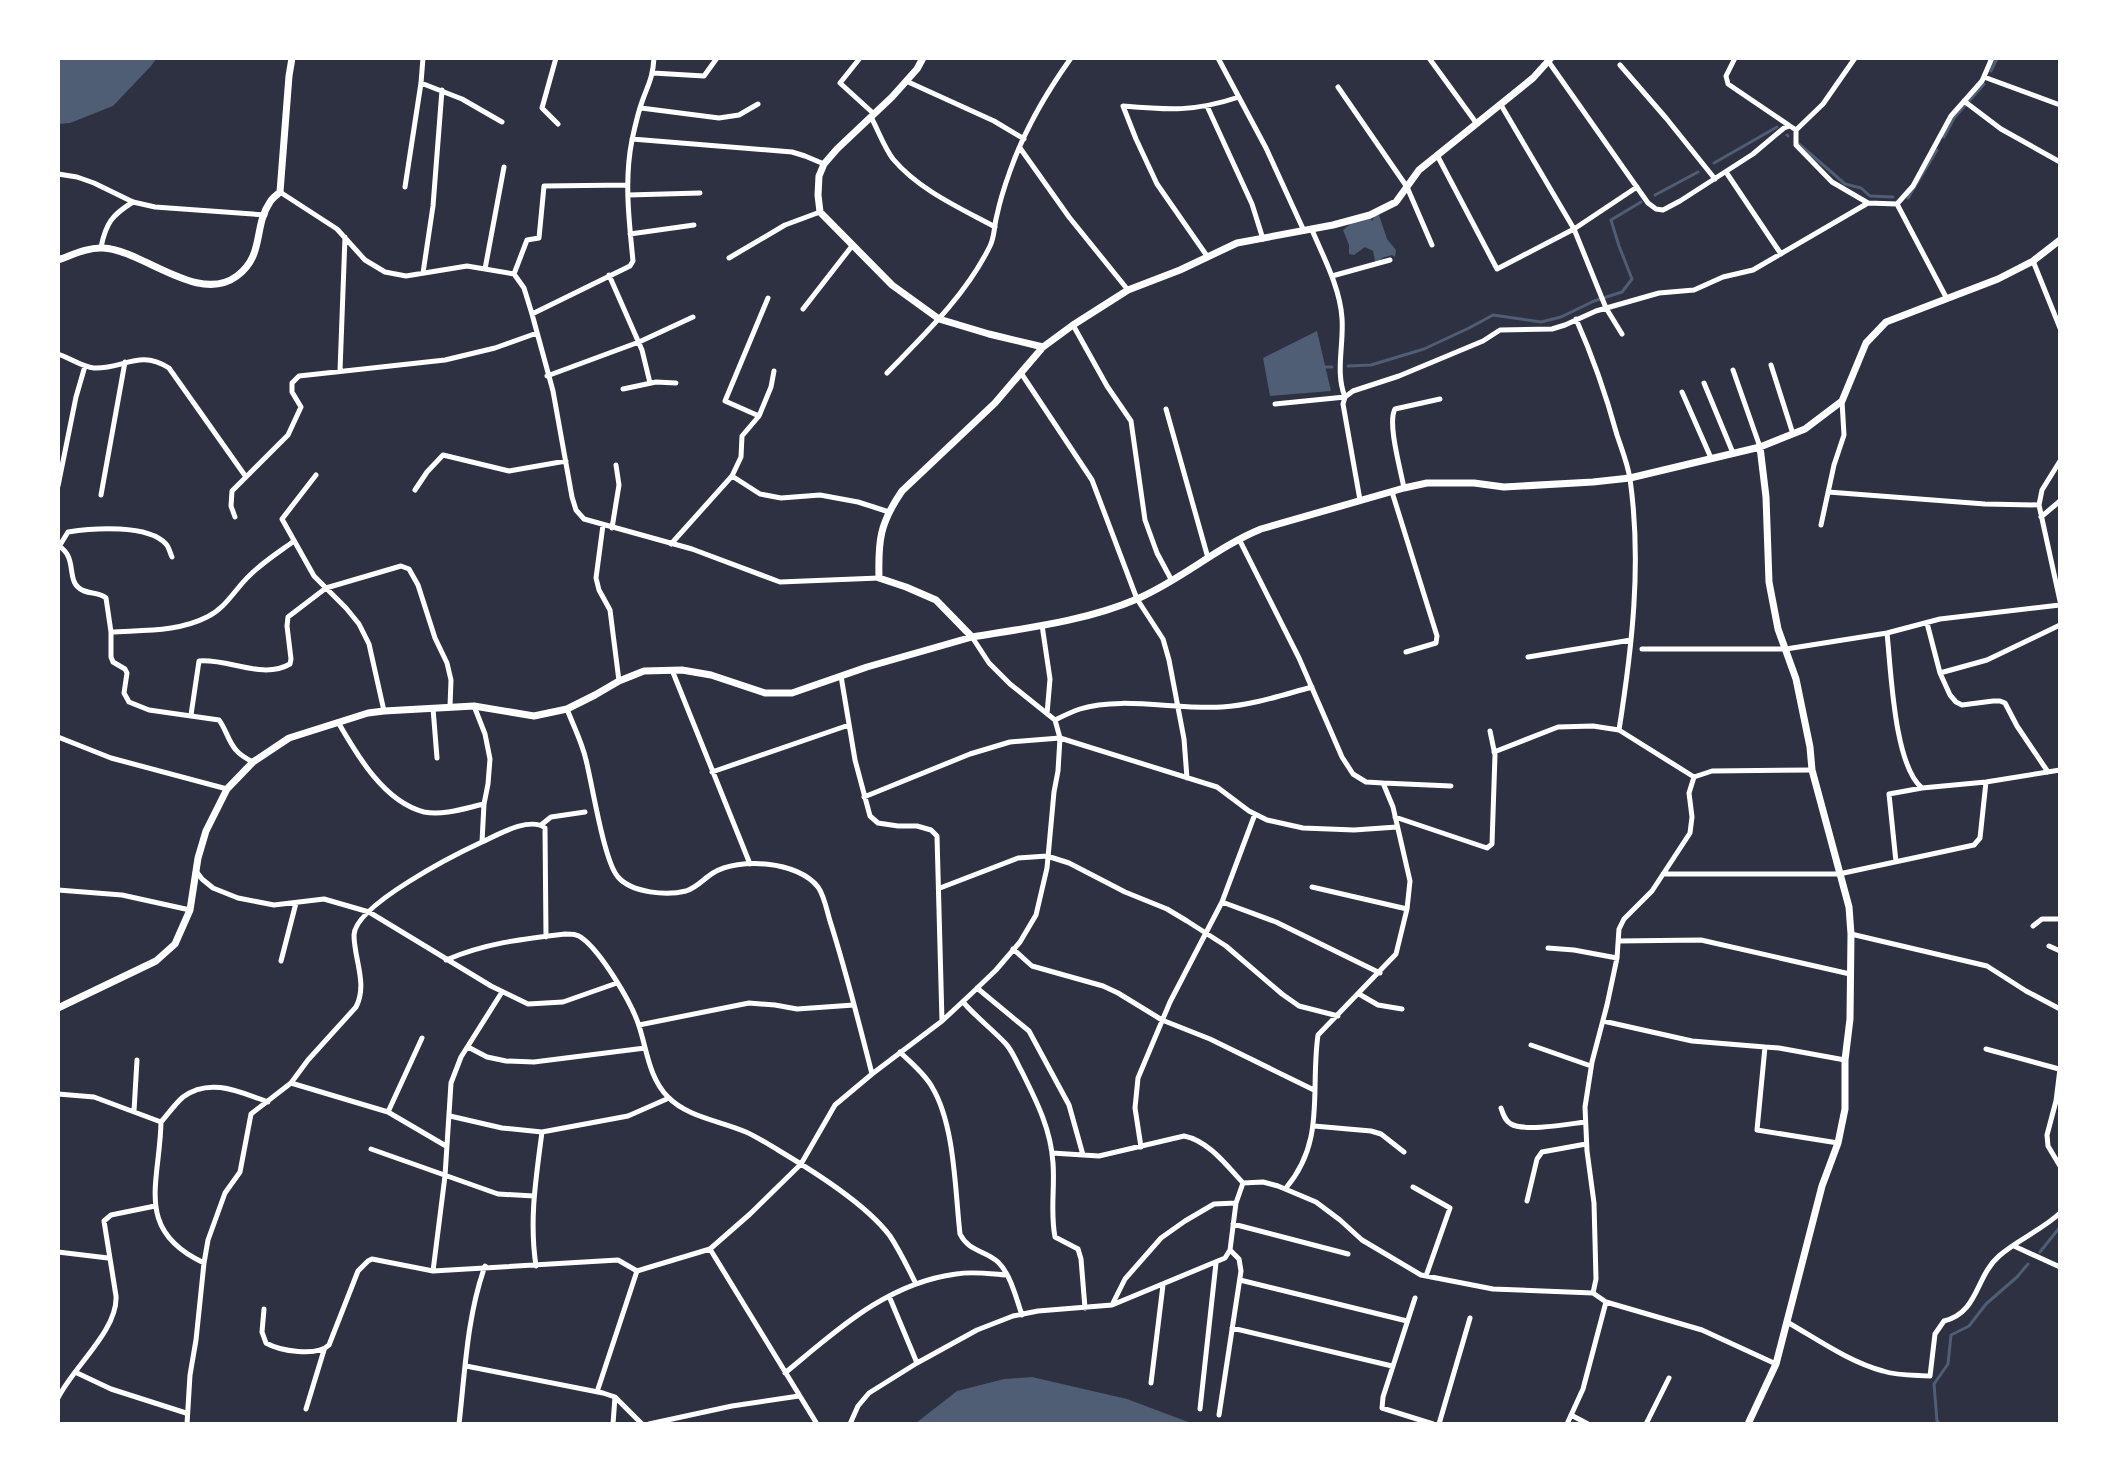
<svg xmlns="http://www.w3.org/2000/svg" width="2118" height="1482" viewBox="0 0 2118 1482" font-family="'Asap Condensed',sans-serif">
<rect width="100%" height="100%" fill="#2d3142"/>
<path fill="#4f5d75" d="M59,58H156V59L151,66L113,106L70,123L59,124Z
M1379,215L1387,239L1396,250L1395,257L1392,255L1382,258L1379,262L1375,261L1373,251L1365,247L1354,255L1349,254V245L1343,230L1354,221L1370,217L1372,221L1375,216Z
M1317,331L1331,391L1270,396L1263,358Z
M1032,1377L1127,1399L1191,1423H916L957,1391L1004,1379Z"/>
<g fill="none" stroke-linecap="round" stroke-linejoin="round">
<path stroke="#4f5d75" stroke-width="3" d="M1991,71L1997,58
M1787,135L1788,136
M1944,137L1954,118L1984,84
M1799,144L1845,184L1861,188L1870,196L1893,197
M1714,163L1777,127
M1655,195L1698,172
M1908,198L1937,150
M1348,366L1371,365L1424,349L1469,328L1493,315L1541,322L1561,317L1594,301L1622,292L1632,279L1619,246L1611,220L1641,202
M1322,367H1332
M2040,1252L2060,1227
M1940,1424L1937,1421L1934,1384L1948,1364L1951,1335L1969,1326L1986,1304L2017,1277L2028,1264"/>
<path stroke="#fff" stroke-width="5" d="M556,58L542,108L558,124
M860,58L840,83L874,114
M1218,58L1266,148L1304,231
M1429,58L1477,124
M1546,58L1648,203L1656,209L1663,210L1680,201L1753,154L1784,128L1790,126L1796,130
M1735,58L1726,76L1728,84L1790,126
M1620,65L1666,118L1715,179
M653,73L704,76L717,58
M1984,77L2060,105
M906,81L994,121L1024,139
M421,83L462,99L502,122
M1338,87L1407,187L1432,245
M1964,101L2001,129L2060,162
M1501,105L1574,229L1606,308L1622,334
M1207,106L1252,204L1263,239
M641,108L719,118L739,115L758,104
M871,117C878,130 884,147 893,159C919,190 960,208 995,227
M632,139L792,152L805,156L824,164
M1020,148L1069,217L1128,290
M1437,155L1497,269L1574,229L1637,187
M1726,172L1781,254
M58,174L77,177L94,183L133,202L155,207L265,215
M405,187L421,83L423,58
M280,192L337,229L365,260L385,272L406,276L467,266L514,274L524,288L532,314L553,391L572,497L576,510L584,519L692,549L780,582L879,578
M628,195L700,193
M1868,203L1897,204L1913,186L1951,116L1982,81L1992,58
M1897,204L1947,299
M630,234L694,225
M101,247C106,223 112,215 133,202
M1207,256L1157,184L1136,139L1123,106C1169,110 1194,112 1239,97
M729,258L785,225L820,212
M2033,261L2060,328
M485,269L504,167
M423,273L433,206L442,90
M514,274L527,240L539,238L544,186L627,185
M609,275L642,350L650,383
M1332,276L1390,260
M803,309L852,246
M532,314L630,266L633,261C629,220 624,180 632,140C635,126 638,112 643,99C649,83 653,76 654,58
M1576,319C1593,357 1606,395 1617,435C1622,450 1628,465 1630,479C1642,563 1632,648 1619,730
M1073,325L1107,386L1131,421L1145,520L1157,553L1172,581
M58,354C70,358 82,367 94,368C124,369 139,349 169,368L246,477
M1771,365L1793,434
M1733,370L1760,447
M340,371L345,237
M887,373C925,334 966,295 990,246C995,236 994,225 997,215C1000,200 1005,185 1010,171C1024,131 1046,93 1071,58
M1021,373L1092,480L1137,599L1163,639L1169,660L1184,739L1187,778
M547,376L639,342L693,317
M1704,383L1733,453
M623,389L656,382L676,383
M1682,392L1711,458
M1275,404L1345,397C1335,372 1344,345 1342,318C1340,288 1324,258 1312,230
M1166,409L1208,558
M759,416L725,401L768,298
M2060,461L2042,490L2039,505L2060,601
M316,475L282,519L314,576L346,608L359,624L369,644L384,711
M732,476L760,494L781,498L820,495L858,502L889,512
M58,486L76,397L85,366
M1404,488C1401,471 1387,423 1395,409L1440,399
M415,490L427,472L443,455L509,471L566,461
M1392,492L1437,636L1436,643L1406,652
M1828,492L1985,504L2039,505
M101,495L125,362
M1360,500L1343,404L1345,397L1353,391L1399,376L1483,341L1500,330L1552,329L1565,325L1596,311L1659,293L1694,290L1723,277L1753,270L1868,203L1832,182L1796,145V130L1823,104L1855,58
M235,517L231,506L232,491L288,435L301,407L292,392V383L299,376L445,360L495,348L537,333
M2041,517L2060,501
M603,525L596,578L599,590L610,610L619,681
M1821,525L1834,465L1844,435L1842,401
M612,528L619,485L616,465
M1239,539L1299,658L1342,757L1353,774L1366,782L1383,783L1393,807L1410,881L1407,909L1396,954L1318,1035C1310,1091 1326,1141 1286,1188
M671,544L732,476L741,457L742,436L759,416L771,387L774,371
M58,545C62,548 66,551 68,556C73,565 70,582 79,588C87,595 98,591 106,598L111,632V657L113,662L125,669L127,673L124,693L129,702L149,710L219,720C226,729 228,741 236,750C240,755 247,759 253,762
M60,545L68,532C93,528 148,524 166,544C169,547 170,553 172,557
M1927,623L1940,673L1950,695L1956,702L1962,705L1993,701H2000L2005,703L2017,726L2048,772
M1042,625L1050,679L1047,714
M111,632C143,630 178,632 207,617C226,608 235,589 250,575C263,562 279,552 294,541
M1887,633C1891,670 1894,765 1922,788L1986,782L2060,770
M1642,649H1786L1887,633L1940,619L2060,605
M1528,657L1631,640
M672,670L750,864
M1940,673L1987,660L2060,625
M841,676L855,760L870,816L878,823L898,826H917L931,830L937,836L942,1021
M433,708L437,758
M567,709C573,725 582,742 586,760C592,783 604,862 618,877C632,893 667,896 686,891C698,887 703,879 713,873C739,857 798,861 818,887C824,895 827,911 830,921C846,971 859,1023 872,1074
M191,715L199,661C228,658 262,680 290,664L291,659L287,626L288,617L326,588L401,566L409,569L418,585L435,638L447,663L451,680L450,706
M1055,720C1063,716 1071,712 1080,709C1121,696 1178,710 1222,707C1253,705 1282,695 1312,687
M338,722C357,755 384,802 424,812C443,816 466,808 484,804
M58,737L111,758L227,789
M1494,752L1558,727L1593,726L1619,730L1694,777
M712,772L849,725
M1383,783L1451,786
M864,797L970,754L1010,742L1060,738L1217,787L1249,811L1267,820L1303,828L1354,830L1397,827
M1395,817L1487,848L1492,844L1495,755L1490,731
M541,825L551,817L585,812
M482,842C497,835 530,816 545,828L546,937
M1896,862L1889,794L1922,788
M196,871L202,879L213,888L238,898L274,905L324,899L369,912L491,986L528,1004L563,1002L617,983
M1663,874H1839L1974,845L1980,838L1986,782
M1312,887L1407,909
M940,888L1018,858L1047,856L1069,863L1125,892L1167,909L1187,921L1226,946L1282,994L1299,1006L1338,1016
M58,890L122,895L190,910
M1222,902L1276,922L1380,973
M2033,926L2042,919H2060
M1851,934L1987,966L2026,991L2060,1009
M1618,941L1701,940L1850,974
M2049,946L2060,951
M1548,948L1574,950L1617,958
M1013,949L1032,966L1103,986L1118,993L1162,1020L1210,1039L1314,1090
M446,960C486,943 522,939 565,934C572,934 577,934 582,938C601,952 632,1003 639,1026C647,1050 649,1078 668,1097C687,1117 721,1121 746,1132C757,1137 768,1144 778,1150C813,1171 866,1204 890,1236C900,1251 908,1268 916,1284
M281,961L296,903
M977,988L1029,1031L1069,1105L1083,1155
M1359,994L1378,1005L1402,1009
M963,1002C976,1017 992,1029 1006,1044C1013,1052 1017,1063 1022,1072C1037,1102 1051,1130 1053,1163C1055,1188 1050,1212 1055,1237L1078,1249L1081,1259L1085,1308
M1603,1021L1692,1041L1765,1047L1757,1130L1838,1143
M639,1025L749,1003L775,1005L797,1009L854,1005
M1531,1045L1591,1066
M468,1047L487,1057L506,1061L534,1062L645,1048
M1765,1047L1779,1048L1845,1060
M1986,1049L2059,1069
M900,1052C911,1063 925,1074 932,1087C955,1125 955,1191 960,1234C969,1252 985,1250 998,1262C1011,1275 1016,1298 1022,1315
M2060,1069L2056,1101L2047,1135L2048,1146L2060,1166
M291,1083L388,1112L446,1146
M58,1094L94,1097L161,1122C160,1182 133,1230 204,1263
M1501,1108C1503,1114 1505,1121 1511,1124C1524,1132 1569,1124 1585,1122
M134,1111L137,1060
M388,1112L422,1038
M450,1116L502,1128L542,1132L628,1116L669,1098
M161,1122C168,1114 175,1104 183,1097C210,1077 240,1092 268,1102
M1314,1126L1371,1131L1381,1134L1404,1152
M1141,1147L1135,1108L1138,1078L1170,1002L1222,902L1255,814
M371,1149L498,1194L534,1196
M1052,1153L1099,1156L1184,1136C1209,1141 1227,1166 1243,1183
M1413,1187L1450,1208L1426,1276
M1527,1201L1537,1159L1542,1152L1586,1144
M1233,1224L1348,1254
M2014,1246L2060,1267
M710,1249L817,1424
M58,1252L108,1258
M536,1266C529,1220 536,1178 542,1132
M433,1271L445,1176L451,1083L461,1057L502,992
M1240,1280L1407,1321
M1593,1293L1596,1279L1594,1203L1587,1151L1585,1107L1592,1062L1607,1005L1617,958L1619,929L1624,919L1652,891L1690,833L1692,817L1689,793L1694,777L1712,771L1812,770
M889,1296L917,1363
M1415,1298L1383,1397L1382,1408L1433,1424
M1112,1305L1125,1279L1161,1238L1185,1221L1214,1204L1236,1203
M264,1309L262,1332L266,1343C280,1351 317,1357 329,1345L358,1271L368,1261L372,1259L433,1271L618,1260L637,1271
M1787,1322C1817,1339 1849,1362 1883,1371C1898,1376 1914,1375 1930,1376L1935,1334L1944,1321C1979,1312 1975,1277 1999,1256C2017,1240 2042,1230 2060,1213
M1232,1328L1392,1366
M466,1366L603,1393L615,1397L642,1424
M75,1372L111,1389L186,1413
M785,1373C836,1331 887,1283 956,1274C973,1271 990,1274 1007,1275
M1151,1383L1163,1285
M597,1392L637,1271L710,1249L750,1214L801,1164L835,1105L872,1074L942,1021L971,994L996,970L1020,942L1036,915L1047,868L1054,792L1058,771L1060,738L1055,720L1010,684L989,663L972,637
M58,1398C73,1367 118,1330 116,1296L104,1221L111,1215L155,1206
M306,1409L324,1350
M1200,1409L1216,1263
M1219,1415L1241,1271L1239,1259L1230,1250
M1571,1415L1588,1424
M187,1424L190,1375L196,1340L204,1263L208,1240L225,1193L240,1172L251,1114L291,1083L308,1060L356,1007C368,984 354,959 354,935C355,905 456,854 482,842L484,804L488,784L490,759L485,734L474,706
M459,1424C465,1372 467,1316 485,1266
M613,1424L615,1397
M649,1424L732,1406L799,1396
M850,1424L858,1406L869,1393L917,1363L977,1330L1013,1316L1038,1311L1112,1305L1225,1258L1230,1250L1236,1203L1243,1183L1263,1182L1278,1186L1316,1202L1340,1220L1362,1240L1421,1275L1493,1289L1593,1293L1606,1302L1702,1330L1776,1364
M1439,1424L1470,1318
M1567,1424L1583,1389L1606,1302
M1646,1424L1669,1378"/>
<path stroke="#fff" stroke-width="7" d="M923,58L917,69L892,97L837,149L824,164L819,176L818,195L820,212L892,285L939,319L989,334L1043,347
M1551,58L1533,78L1419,170L1396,202L1370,215L1333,225L1237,243L1180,270L1128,290L1073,325L1043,347L995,403L902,491C880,523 878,540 879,578L906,587L936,600L972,637C1027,628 1086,621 1137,599C1181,580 1217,547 1261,529L1404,488L1427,483H1474L1504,487L1593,482L1630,478L1760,447L1805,429L1842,401L1866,343L1886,322L1998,279L2033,261L2060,240
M58,260C72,255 88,247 103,248C143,250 198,305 237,276C265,255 253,227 270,202C272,198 277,195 280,192L289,76L292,58
M58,1008L156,961L175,944L190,910L198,858L206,831L227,789L253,762L289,738L368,713L384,711L474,706L534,716L567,709L595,695L619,681L644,671L682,670L711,675L765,693H792L867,667L972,637
M1748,1424L1776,1364L1822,1186L1838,1143L1845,1109V1060L1850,1019L1851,934L1849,907L1812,770L1810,747L1796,679L1778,629L1769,582L1766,497L1760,447"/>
</g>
<rect width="2118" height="1482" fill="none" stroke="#ffffff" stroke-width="120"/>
</svg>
